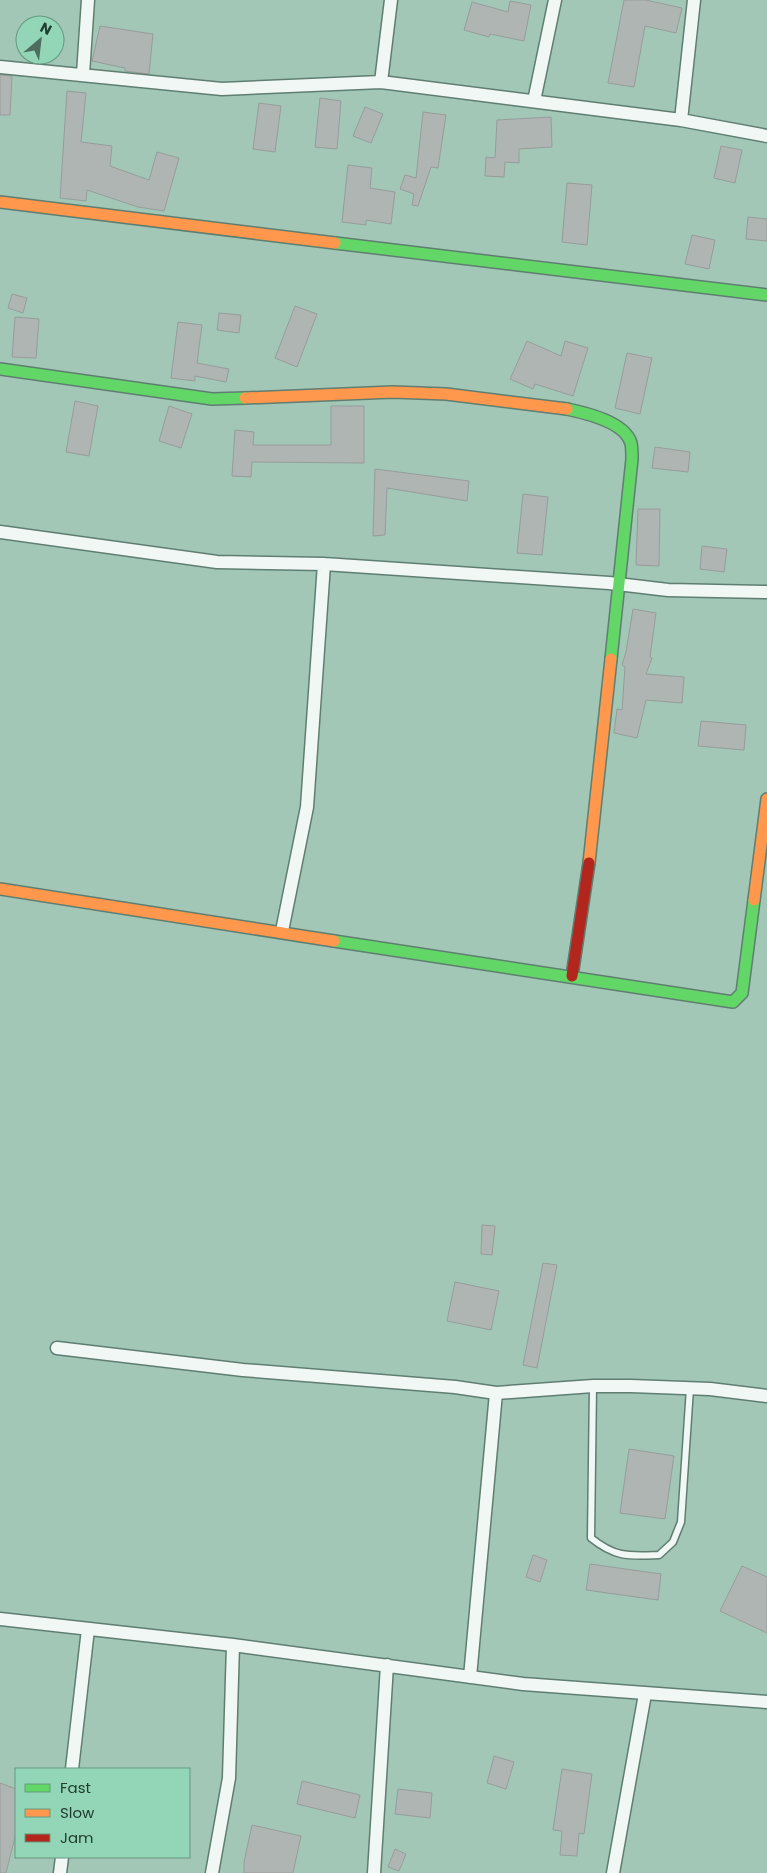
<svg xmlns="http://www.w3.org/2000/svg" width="767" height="1873" viewBox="0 0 767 1873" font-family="Poppins,sans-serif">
<rect width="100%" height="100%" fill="#a2c7b6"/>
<path fill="#afb5b3" stroke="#969d9b" d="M624,0H646L682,8L676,33L645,26L634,87L608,83Z
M510,1L531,5L524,41L490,34L489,37L464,30L472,2L508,12Z
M100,26L153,34L149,74L125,71V68L92,61Z
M0,75L12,76L10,115H0Z
M67,91L86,93L81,142L112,146L110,166L149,180L157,152L179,158L164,211L138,207L87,190L86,201L60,198Z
M320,98L341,101L337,149L315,147Z
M259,103L281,106L275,152L253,149Z
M365,107L383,114L371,143L353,136Z
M423,112L446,115L438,168L431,167L418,206L412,205L414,194L400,189L405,175L416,178Z
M551,117L552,147L519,149V163L505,162L504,177L485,176L486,157L495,158L497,120Z
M721,146L742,150L735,183L714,178Z
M348,165L372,168L370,188L395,192L391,224L366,220V225L342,222Z
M567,183L592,185L587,245L562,242Z
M748,217L767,219V241L746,239Z
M692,235L715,240L709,269L685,264Z
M12,294L27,298L23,313L8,308Z
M295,306L317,314L297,367L275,358Z
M219,313L241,315L239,333L217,330Z
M15,317L39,319L36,358L12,357Z
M178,322L202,325L197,363L229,369L226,382L195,376V381L171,378Z
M527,341L561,356L565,341L588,348L573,396L535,384L533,389L510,379Z
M627,353L652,358L640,414L615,408Z
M75,401L98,406L89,456L66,452Z
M169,406L192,414L181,448L159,441Z
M331,406H364V463L252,462L251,477L232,476L235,430L254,432L253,445H331Z
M655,447L690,452L688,472L652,468Z
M375,469L469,481L467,501L387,488L385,535L373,536Z
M523,494L548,497L542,555L517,553Z
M638,509H660L659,566L636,565Z
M702,546L727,549L724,572L700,569Z
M633,609L656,613L650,657L652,658L646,674L684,677L682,703L646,700L637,738L614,733L617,709L622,710L625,667L622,665L626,652Z
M701,721L746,725L744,750L698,746Z
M482,1225L495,1226L492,1255L481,1254Z
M543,1263L557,1265L537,1368L523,1365Z
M455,1282L499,1291L491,1330L447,1321Z
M629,1449L674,1456L665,1519L620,1513Z
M533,1555L547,1560L540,1582L526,1577Z
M590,1564L661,1574L658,1600L586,1590Z
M742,1566L767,1577V1633L720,1611Z
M494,1756L514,1762L506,1789L487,1783Z
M562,1769L592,1774L584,1834L579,1833L577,1856L560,1855L562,1831L553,1830Z
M302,1781L360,1795L355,1818L297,1804Z
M0,1783L16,1789V1833L6,1873H0Z
M398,1789L432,1793L430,1818L395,1814Z
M252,1825L301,1836L293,1873H244V1862Z
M395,1849L406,1854L399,1871L388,1867Z"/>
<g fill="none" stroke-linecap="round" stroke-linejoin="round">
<defs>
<path id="lane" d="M593,1386L591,1538C616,1558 629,1556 659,1555L673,1542L681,1522L690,1388"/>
<path id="street" d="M0,67L222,89L381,82L681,120L767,136
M83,74L88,0
M381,82L391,0
M534,101L555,0
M681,120L694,0
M0,532L217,562L324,564L609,583L668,590L767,592
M282,931L307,807L324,564
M57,1348L243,1370L455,1387L496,1393L593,1386H631L710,1389L767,1396
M0,1619L233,1645L523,1684L767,1702
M470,1677L496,1393
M72,1769L88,1629
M60,1873L62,1857
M212,1873L229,1778L233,1645
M374,1873L387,1665
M613,1873L645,1694"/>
<path id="fast" d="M335,243L767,295
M0,369L212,399L245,398
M567,409C586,413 625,422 631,443C632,448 632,454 632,459L611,659
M334,941L733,1002L742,993L754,900"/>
<path id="slow" d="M0,202L335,243
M245,398L393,392L446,394L567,409
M589,863L611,659
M0,889L334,941
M754,900L767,799"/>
<path id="jam" d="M572,976L589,863"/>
</defs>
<use href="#lane" stroke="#5f7e71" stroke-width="9"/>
<use href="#street" stroke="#5f7e71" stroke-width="15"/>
<use href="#fast" stroke="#5f7e71" stroke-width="14"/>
<use href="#slow" stroke="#5f7e71" stroke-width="14"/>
<use href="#jam" stroke="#5f7e71" stroke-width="14"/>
<use href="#lane" stroke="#f1f7f4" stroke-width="6"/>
<use href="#street" stroke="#f1f7f4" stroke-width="12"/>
<use href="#fast" stroke="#63d668" stroke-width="11"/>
<use href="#slow" stroke="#ff974d" stroke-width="11"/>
<use href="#jam" stroke="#b3261e" stroke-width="11"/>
</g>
<rect x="15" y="1768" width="175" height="90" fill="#93d6b7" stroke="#659981"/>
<rect x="25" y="1784" width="25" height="8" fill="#63d668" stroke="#659981"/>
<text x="60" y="1793" font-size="15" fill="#213d30">Fast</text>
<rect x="25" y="1809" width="25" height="8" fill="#ff974d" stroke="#659981"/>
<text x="60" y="1818" font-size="15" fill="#213d30">Slow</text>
<rect x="25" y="1834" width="25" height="8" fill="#b3261e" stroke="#659981"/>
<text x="60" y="1843" font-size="15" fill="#213d30">Jam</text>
<g transform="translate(40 40) rotate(28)"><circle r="24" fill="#93d6b7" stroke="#659981"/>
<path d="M0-4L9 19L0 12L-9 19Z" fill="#4e6d5f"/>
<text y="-8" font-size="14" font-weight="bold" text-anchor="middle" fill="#213d30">N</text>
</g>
</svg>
